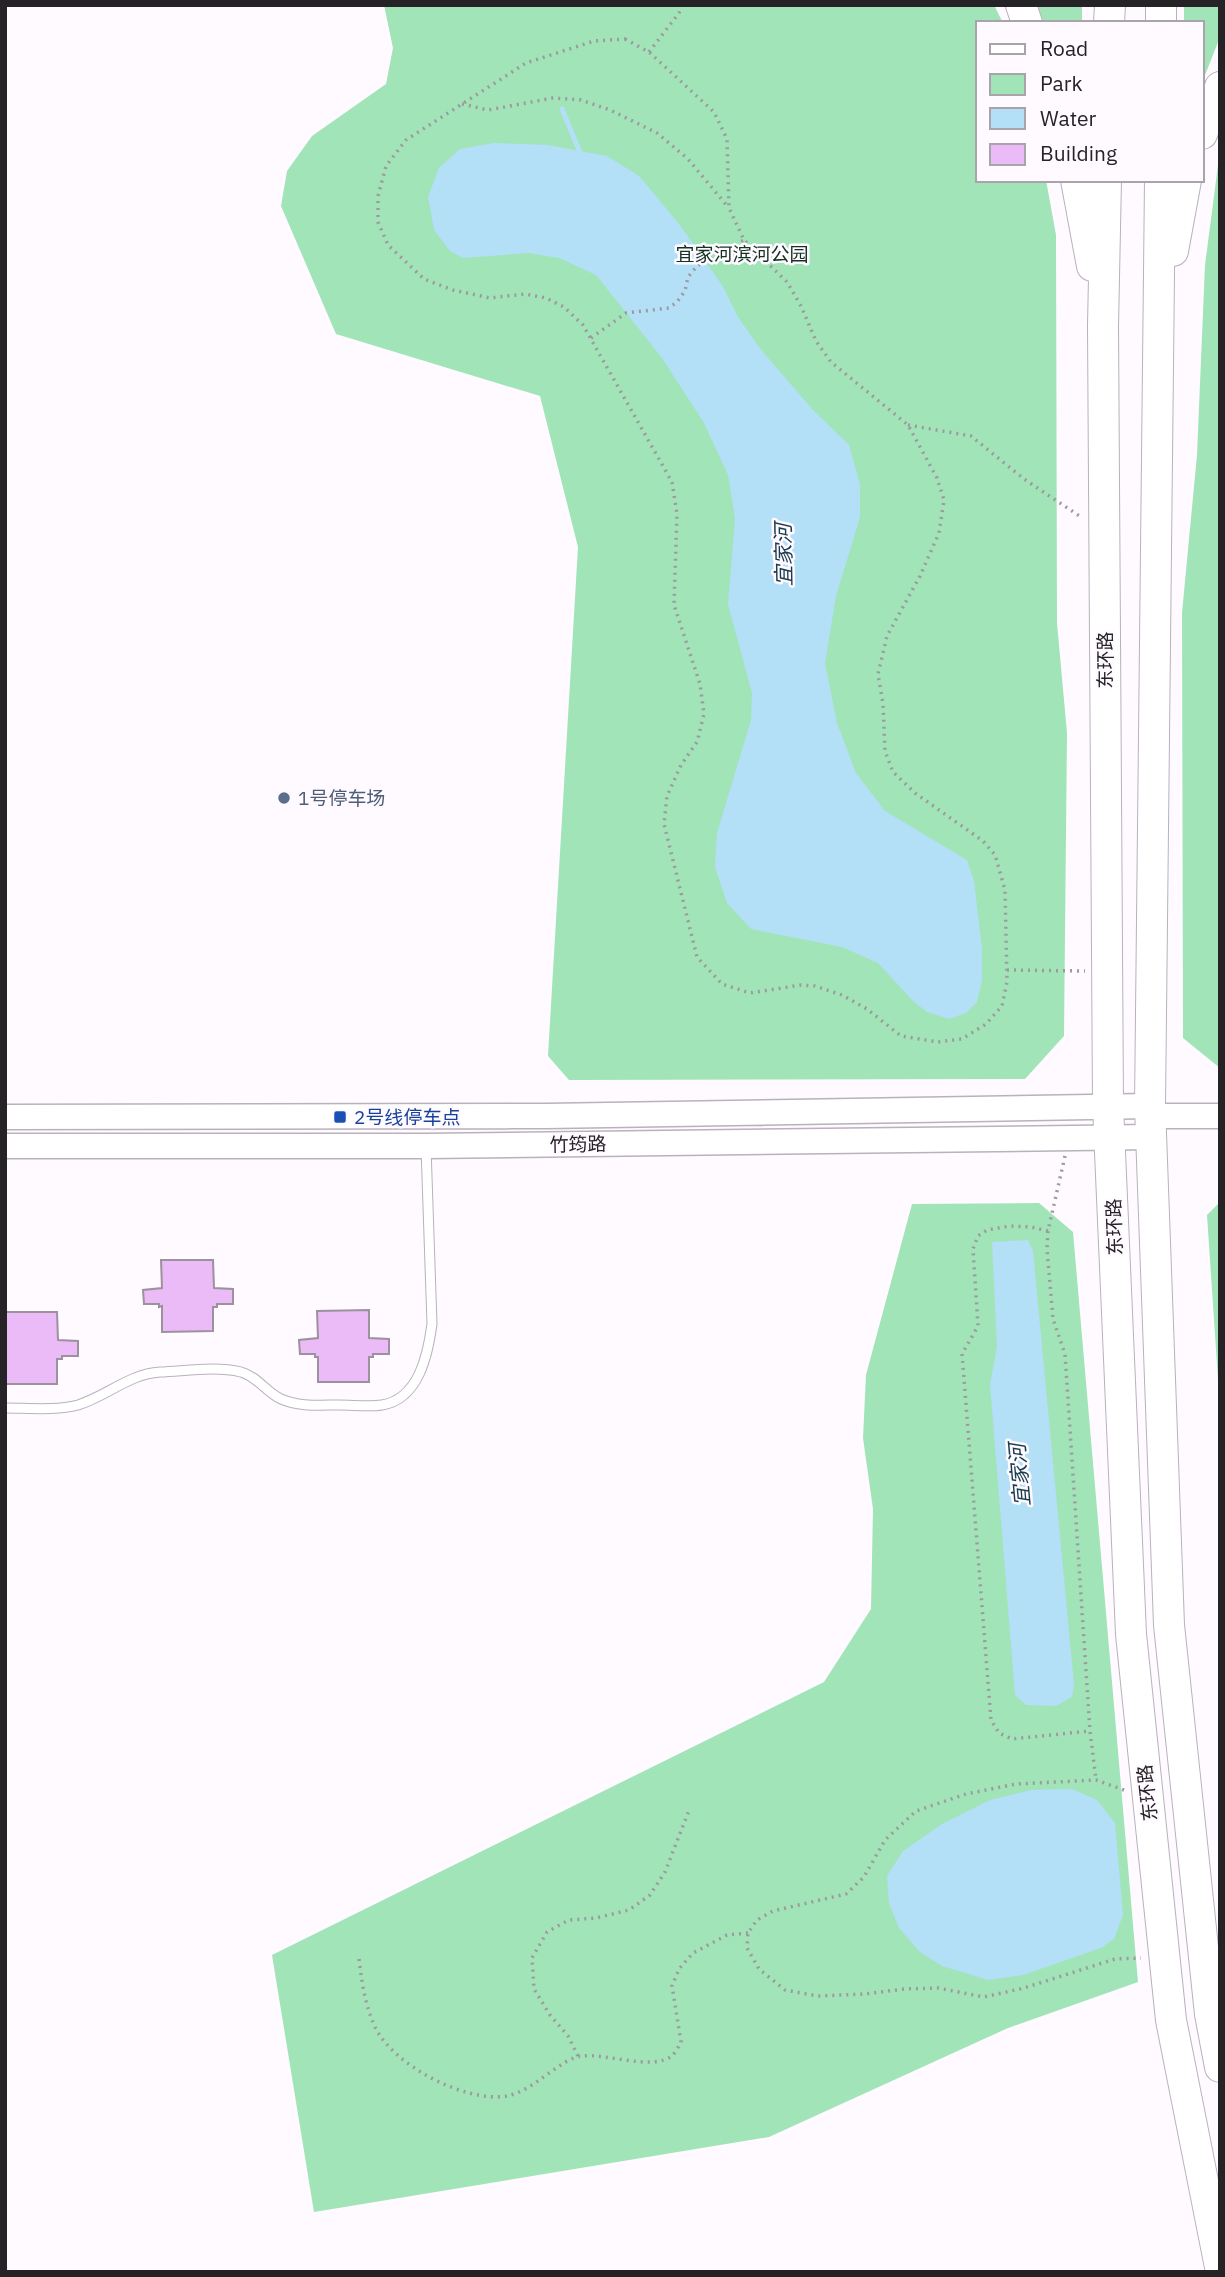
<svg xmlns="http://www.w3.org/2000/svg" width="1225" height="2277" viewBox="0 0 1225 2277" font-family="'IBM Plex Sans','Noto Sans SC',sans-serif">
<rect width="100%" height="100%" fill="#fefaff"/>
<path fill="#a1e4b8" d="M384,5H994L1003,23H978V180H1046L1056,235L1057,623L1067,733L1064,1036L1025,1079L569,1080L548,1056L578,547L540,396L336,334L281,206L287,171L312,136L386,84L393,48Z
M1036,5H1082V23H1042Z
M1184,5H1220V37L1202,83V23H1184Z
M1220,150V1068L1183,1038L1182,613L1197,455L1205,265Z
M1220,1202V1409L1207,1215Z
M1039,1203L1073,1232L1138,1982L1008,2028L769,2137L314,2212L272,1955L824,1682L871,1609L873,1509L863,1438L866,1375L912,1204Z"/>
<path fill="#b3dff7" d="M494,143L548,145L607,156L639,176L679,224L722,285L738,317L762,351L813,410L849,445L860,484V517L836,596L825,663L837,723L856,773L885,811L967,860L974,881L982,948V980L977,1002L966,1013L949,1019L927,1012L913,1001L878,963L842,947L751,929L727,903L715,867L717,833L751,720L752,693L728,604L735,518L728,475L704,423L662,358L596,275L559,258L529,253L463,258L450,251L434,230L428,197L439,168L460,149Z
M1028,1240L1033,1251L1074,1684L1072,1697L1056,1706L1026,1705L1015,1695L990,1384L997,1347L992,1242Z
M1072,1789L1097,1800L1115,1823L1123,1915L1114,1939L1101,1948L1023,1975L988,1980L942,1966L920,1952L899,1928L889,1903L887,1876L903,1851L942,1824L990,1800L1031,1790Z"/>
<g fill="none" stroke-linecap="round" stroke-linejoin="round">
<path stroke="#b3dff7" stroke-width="5" d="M562,109L581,155"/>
</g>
<path fill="#eabbf6" stroke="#9b929d" stroke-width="2" d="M161,1260H213L214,1288L233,1289V1304H217V1307H213V1331L162,1332V1306L159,1307V1304H144L143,1290L162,1288Z
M369,1310V1338L389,1339V1354H373V1357H369V1382H318V1357H315V1354H300L299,1340L318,1338L317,1311Z
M6,1312H57L58,1340L78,1341V1356H62V1359H57V1384H6Z"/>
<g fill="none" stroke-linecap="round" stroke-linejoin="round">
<defs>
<path id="service" d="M5,1408C28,1408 55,1411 78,1405C107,1396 129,1374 160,1372C186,1371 216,1366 241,1372C258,1377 266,1392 281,1399C299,1407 320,1405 339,1405C353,1405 369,1407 382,1405C419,1399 428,1354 432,1324L426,1147"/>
<path id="secondary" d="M1151,1116H1220
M5,1117L546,1116L1150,1106
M5,1146H426L1151,1137"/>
<path id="trunk" d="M1021,5L1027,23
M1109,23L1110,5
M1161,23V5
M1202,134L1220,87
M1076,180L1092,266
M1106,180L1103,326L1108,1106L1131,1634L1171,2020L1220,2267
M1160,180L1150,1106L1169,1625L1210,2014L1220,2067
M1173,251L1186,180"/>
</defs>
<use href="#service" stroke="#b9b1bc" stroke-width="11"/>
<use href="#secondary" stroke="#b9b1bc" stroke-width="27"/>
<use href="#trunk" stroke="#b9b1bc" stroke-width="32"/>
<path stroke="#9d9a9e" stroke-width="3.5" stroke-dasharray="2 5" stroke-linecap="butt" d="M625,39L649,52L714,112L727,139L729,208L744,240L787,282L801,306L816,341L831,362L908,425L937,478L944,500L939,533L920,576L887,636L878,674L883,704L885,751L893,772L915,793L983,841L995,855L1005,890L1007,982L1002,1006L986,1024L962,1039L938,1042L901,1036L867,1009L842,995L815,986L801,985L750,993L722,984L697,957L664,824L667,796L681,765L697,742L704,714L700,684L674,605L677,514L672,482L583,325L564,307L546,298L525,294L490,298L453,290L424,279L388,245L378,222V196L386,166L406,140L526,63L594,41Z
M649,52L679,13L682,5
M462,104L488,110L553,98L581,100L610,110L657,133L688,159L728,207
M591,338L626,313L669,308L677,302L685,291L688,277L697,266L744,240
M908,425L971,436L1024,479L1081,517
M1007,970L1085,971
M1065,1156L1048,1231L1047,1249L1053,1319L1065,1354L1090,1731L1096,1780
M1048,1231L1031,1227L1010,1226L987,1230L978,1236L973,1249L978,1326L962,1354L991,1720L999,1733L1012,1739L1090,1731
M1124,1790L1096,1780L1016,1784L966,1794L916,1811L885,1840L864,1877L846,1894L773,1911L757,1920L748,1933L747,1948L759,1969L785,1990L818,1996L865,1994L904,1989L938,1988L984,1997L1024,1988L1115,1959L1141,1958
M359,1959C362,1983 365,2005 375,2027C393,2065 465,2103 507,2096C534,2091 562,2057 582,2056C606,2053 652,2071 672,2056C675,2053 679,2046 681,2042L672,1986L679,1969L693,1953L727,1935L748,1933
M578,2056L568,2036L550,2015L534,1989L532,1958L547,1932L569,1920L596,1918L629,1910L650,1895L665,1872L690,1808"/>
<use href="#service" stroke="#fff" stroke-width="9"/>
<use href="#secondary" stroke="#fff" stroke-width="24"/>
<use href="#trunk" stroke="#fff" stroke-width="30"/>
</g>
<circle fill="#5c6f8a" stroke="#fefaff" stroke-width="2.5" cx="284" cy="798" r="7"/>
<rect fill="#1a4fb4" stroke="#fefaff" stroke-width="2.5" x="333" y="1110" width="14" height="14" rx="3.5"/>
<g text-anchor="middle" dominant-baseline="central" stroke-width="5" stroke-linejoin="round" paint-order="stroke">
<g font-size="19" fill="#133220" stroke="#fefaff">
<text x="742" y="254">宜家河滨河公园</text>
</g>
<g font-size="19" fill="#262327" stroke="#fefaff">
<text transform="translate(1105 660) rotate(-90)">东环路</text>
<text transform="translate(578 1144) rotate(-1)">竹筠路</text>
<text transform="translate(1114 1227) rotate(-92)">东环路</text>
<text transform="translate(1147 1793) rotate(-96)">东环路</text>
</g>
<g font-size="19" fill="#4e5e75" stroke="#fefaff" text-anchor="start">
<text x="298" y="798">1号停车场</text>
</g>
<g font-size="19" fill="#164399" stroke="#fefaff" text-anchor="start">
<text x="354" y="1117">2号线停车点</text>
</g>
<g font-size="21" font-style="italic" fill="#193b4c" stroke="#fefaff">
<text transform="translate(783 555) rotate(-91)">宜家河</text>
<text transform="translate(1019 1475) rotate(-95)">宜家河</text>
</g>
</g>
<rect width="1225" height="2277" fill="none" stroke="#262327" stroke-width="14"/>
<rect x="976" y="21" width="228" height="161" fill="#fefaff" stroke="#a8a4a9" stroke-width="2"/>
<rect x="990" y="44" width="35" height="10" fill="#ffffff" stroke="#a8a4a9" stroke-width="2"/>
<text x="1040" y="56" font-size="21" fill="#262327">Road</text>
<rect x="990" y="74" width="35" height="21" fill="#a1e4b8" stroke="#a8a4a9" stroke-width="2"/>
<text x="1040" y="91" font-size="21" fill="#262327">Park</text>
<rect x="990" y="108" width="35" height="21" fill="#b3dff7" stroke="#a8a4a9" stroke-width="2"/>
<text x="1040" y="126" font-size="21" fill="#262327">Water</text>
<rect x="990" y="144" width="35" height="21" fill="#eabbf6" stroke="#a8a4a9" stroke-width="2"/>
<text x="1040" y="161" font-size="21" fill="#262327">Building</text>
</svg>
